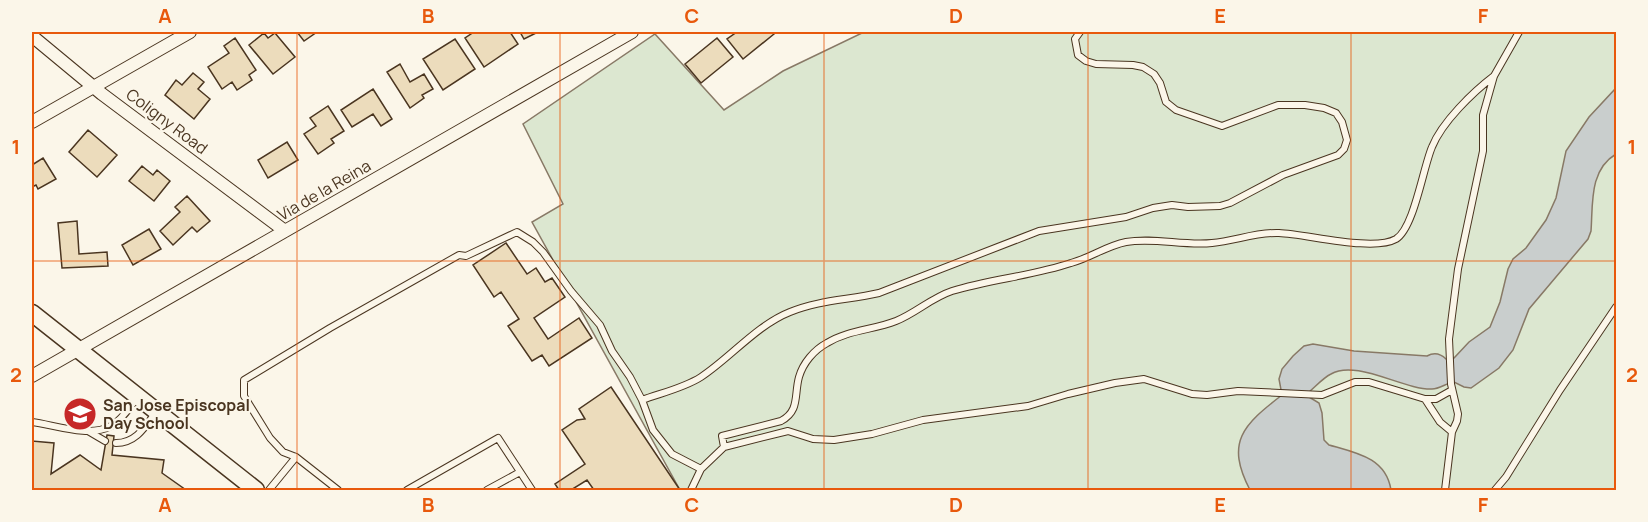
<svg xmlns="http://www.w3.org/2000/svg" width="1648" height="522" viewBox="0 0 1648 522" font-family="Manrope,sans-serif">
<rect width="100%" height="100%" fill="#fbf6e9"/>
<path fill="#dce7d0" stroke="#887966" stroke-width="1.5" d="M864,32H1616V490H680L532,222L563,204L523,124L655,34L724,110L783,71Z"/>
<path fill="#c9cecd" stroke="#887966" stroke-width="1.5" d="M1616,88V154C1589,170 1593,204 1591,231L1588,239L1529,309L1513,350L1499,368L1471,388L1464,387L1454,382C1446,383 1440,389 1432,389C1404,390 1356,359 1331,374C1323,378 1316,386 1309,392V397L1319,403L1322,413L1324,440L1329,445C1357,453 1386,458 1391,490H1250C1225,442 1243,425 1282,395L1279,379L1282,369L1293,356L1304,346L1313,344L1354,351L1427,356C1434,352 1441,354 1446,359L1454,358L1469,342L1490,327L1500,302L1508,269L1513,259L1526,248L1546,220L1556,198L1566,151L1589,117Z"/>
<path fill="#ecdcbc" stroke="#4a3520" stroke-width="1.5" d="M297,32H317L304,41Z
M474,32H510L518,44L484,67L465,38Z
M520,32H538L524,39Z
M737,32H772L774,34L743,59L727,39Z
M264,33L268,38L275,33L295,57L273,74L249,45Z
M235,38L256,70L249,75L252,80L237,90L232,82L222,89L208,67L229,53L224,46Z
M717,38L733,57L701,83L685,64Z
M455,39L475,69L443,90L423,59Z
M400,64L410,82L424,74L433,89L422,95L424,98L410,108L387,72Z
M193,73L204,82L198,89L210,99L194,119L165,95L176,80L182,85Z
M373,89L392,119L381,126L373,114L352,127L341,110Z
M328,106L344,131L331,139L334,143L318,154L304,134L316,126L310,118Z
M88,130L117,155L97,177L69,152Z
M287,142L298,160L268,178L258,160Z
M43,158L56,179L38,189L36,185L32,187V165Z
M142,166L153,175L157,170L170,181L154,201L129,181Z
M187,196L210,221L197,232L192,227L173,245L160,231L180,212L175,207Z
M77,221L79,254L107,252L108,266L62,268L58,223Z
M149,229L161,249L133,265L122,245Z
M506,243L527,274L536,268L545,282L552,278L565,297L534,318L548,339L579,318L592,338L549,366L542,355L532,361L508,326L519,319L501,292L494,297L473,265Z
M611,387L680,490H594L587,480L571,490H559L555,484L585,464L562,430L577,420L585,419L579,409Z
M107,435L114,436L112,455L164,460L162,473L186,490H32V441L54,443L51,474L80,455L101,470Z"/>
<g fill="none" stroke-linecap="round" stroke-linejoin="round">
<defs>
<path id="lane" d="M1425,399H1436L1452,390
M642,400C661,393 684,388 701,377C730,358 757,325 790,312C819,300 849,300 879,293L1039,231L1126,217L1153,208L1172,205L1188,207L1220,206L1230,203L1283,175L1338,155L1344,149L1347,140L1342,122L1336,113L1324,108L1305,105H1278L1222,126L1176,110L1166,102L1160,83L1154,74L1143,67L1133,65L1096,64L1086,61L1078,55L1075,39L1080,32
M32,422C55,425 89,438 111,426C122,420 130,407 137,398
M88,431L105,441
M116,443C136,443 145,427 156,412
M724,447L722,436L781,421C800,411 794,395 799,377C803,363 814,350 827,343C848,330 873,330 896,321C916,313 931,298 952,291C991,279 1032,276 1071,263C1090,258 1106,246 1126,242C1154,237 1183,246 1212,243C1235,241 1256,232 1279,233C1307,234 1373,252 1396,239C1414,228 1423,168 1432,147C1442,122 1473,92 1494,76
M296,457L283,452L270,438L244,396V380L330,328L459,255L466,256L517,232L533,242L543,252L571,291L600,325L612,351L630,377L642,400L653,430L672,454L701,469
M269,490L296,457L338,490
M407,490L498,438L532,490
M487,490L520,472
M691,490L701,469L724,447L788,431L813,439L834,440L872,434L923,420L1028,406L1068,394L1115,383L1144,379L1192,394L1207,395L1238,391L1322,395L1355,382H1369L1425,399L1440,422L1452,432
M1445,490L1452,432L1457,421L1458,414L1451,384L1449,339L1458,269L1483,151V115L1494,76L1519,32
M1495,490L1506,477L1560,390L1616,307"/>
<path id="street" d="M32,36L102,94L285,231
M32,122L190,32
M32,376L632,32"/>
<path id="secondary" d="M32,313L256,490"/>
</defs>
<use href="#lane" stroke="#4a3520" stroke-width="8"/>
<use href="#street" stroke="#4a3520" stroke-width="14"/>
<use href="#secondary" stroke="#4a3520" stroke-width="19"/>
<use href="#lane" stroke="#fbf6e9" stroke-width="6"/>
<use href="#street" stroke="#fbf6e9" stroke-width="12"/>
<use href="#secondary" stroke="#fbf6e9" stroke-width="16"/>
</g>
<path fill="none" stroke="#e8590c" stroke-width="1.5" stroke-opacity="0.55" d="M297,32V490M560,32V490M824,32V490M1088,32V490M1351,32V490M32,261H1616"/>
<defs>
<symbol id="school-disc" viewBox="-11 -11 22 22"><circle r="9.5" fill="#c62828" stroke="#fbf6e9"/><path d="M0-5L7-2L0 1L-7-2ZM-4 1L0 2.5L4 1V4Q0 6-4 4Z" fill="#fff"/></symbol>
</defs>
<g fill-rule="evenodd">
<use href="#school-disc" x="61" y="395" width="38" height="38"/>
</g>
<g text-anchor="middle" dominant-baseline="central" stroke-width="4.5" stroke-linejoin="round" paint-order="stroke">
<g font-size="16" fill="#4a3520" stroke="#fbf6e9">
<text transform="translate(167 121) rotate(37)">Coligny Road</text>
<text transform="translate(324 190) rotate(-30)">Via de la Reina</text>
</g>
<g font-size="16" font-weight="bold" fill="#4a3520" stroke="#fbf6e9" text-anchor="start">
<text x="103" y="405">San Jose Episcopal<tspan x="103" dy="18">Day School</tspan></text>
</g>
</g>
<rect width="1648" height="522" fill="none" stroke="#fbf6e9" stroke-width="66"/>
<rect x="33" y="33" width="1582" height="456" fill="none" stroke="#e8590c" stroke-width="2"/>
<g font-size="20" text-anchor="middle" font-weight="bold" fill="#e8590c">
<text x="165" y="23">A</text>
<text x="428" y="23">B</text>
<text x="692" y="23">C</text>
<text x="956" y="23">D</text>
<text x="1220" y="23">E</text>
<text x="1483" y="23">F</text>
<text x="16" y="154">1</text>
<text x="1632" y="154">1</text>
<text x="16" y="382">2</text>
<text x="1632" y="382">2</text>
<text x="165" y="512">A</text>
<text x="428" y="512">B</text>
<text x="692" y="512">C</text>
<text x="956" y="512">D</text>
<text x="1220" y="512">E</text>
<text x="1483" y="512">F</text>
</g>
</svg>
